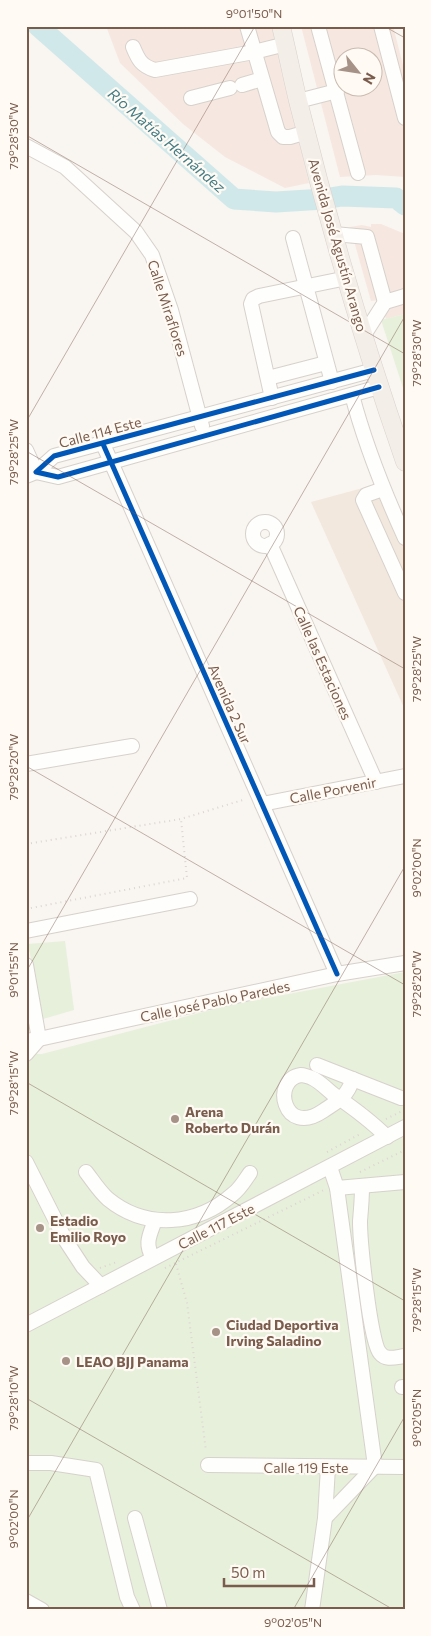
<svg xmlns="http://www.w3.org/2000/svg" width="431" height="1636" font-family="Commissioner,sans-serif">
<rect width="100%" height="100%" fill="#f9f5f0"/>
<polygon fill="#f2e8de" points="385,482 405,524 405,710 311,502"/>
<g fill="#f6e8e1" fill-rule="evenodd">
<polygon points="106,26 272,26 309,183 285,188 225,157 183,124 120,63"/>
<path d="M301 26H393L405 73V177L376 175 340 177ZM344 58H374V88H344Z"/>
<polygon points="371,224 381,224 405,234 405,314 386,319 380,300 371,301 350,227 362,225 371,227"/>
</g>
<g fill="#e7f0db">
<polygon points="405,314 405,394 381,320"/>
<polygon points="65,941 74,1010 43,1019 28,944"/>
<polygon points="405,972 405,1610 26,1610 26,1054 42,1054 230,1005"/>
</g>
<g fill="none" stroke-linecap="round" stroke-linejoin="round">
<polyline stroke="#d0e8ea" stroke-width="21" points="38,26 234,199 276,202 324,199 342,196 396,198 405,205"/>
<g stroke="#d7d1cb" stroke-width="16">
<g id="minor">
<polyline points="247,26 278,132 283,137 290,137 307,132"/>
<polyline points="318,26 358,173"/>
<polyline points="381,26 405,118"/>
<path d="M133 47C138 59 141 66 155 70L254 52 286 44"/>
<polyline points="242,85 262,79"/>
<polyline points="191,98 230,88"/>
<polyline points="298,101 337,91"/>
<polyline points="26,146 65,167 136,232 152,255 171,310 202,426"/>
<polyline points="334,234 367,237 385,302"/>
<polyline points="293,238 332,382"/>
<polyline points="364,335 385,302 405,296"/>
<polyline points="374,370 54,456 36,472 58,477 379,387"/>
<polyline points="268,378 326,363"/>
<path d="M352 395C365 444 384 492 405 538"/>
<polyline points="272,398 251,304 253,299 259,296 347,278"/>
<polyline points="103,444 337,974"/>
<polyline points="26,450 36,472 26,476"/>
<polyline points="383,489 366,495 363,500 405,593"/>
<circle cx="265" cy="534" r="12"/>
<polyline points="270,544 376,782"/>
<polyline points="26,764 132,746"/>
<polyline points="262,804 405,776"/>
<polyline points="26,931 190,899"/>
<polyline points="26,965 39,1039 26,1054"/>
<polyline points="26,1041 39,1039 337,974 405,963"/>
<polyline points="317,1065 401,1098"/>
<path d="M353 1079C346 1098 339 1100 323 1111 283 1138 271 1079 301 1075 303 1075 310 1077 312 1078 319 1081 327 1089 333 1094 352 1107 370 1120 387 1137"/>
<polyline points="26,1162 66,1241 83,1267 101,1286"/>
<path d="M86 1172C93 1181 99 1191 108 1199 146 1230 197 1226 233 1194 240 1189 245 1180 250 1173"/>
<path d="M362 1187C362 1198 361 1210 360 1221 360 1240 370 1343 380 1353 386 1361 396 1357 405 1356"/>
<polyline points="337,1188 405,1182"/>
<path d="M153 1258C144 1243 150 1235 155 1220"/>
<polyline points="26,1325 405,1127"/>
<polyline points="402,1387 405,1387"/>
<polyline points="26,1463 51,1463 96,1470 127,1597 133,1610"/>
<polyline points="208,1465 405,1467"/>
<polyline points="135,1518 160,1610"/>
<polyline points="325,1518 375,1466 337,1188 330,1167"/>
<polyline points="26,1601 42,1610"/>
<polyline points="312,1610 325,1518 328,1467"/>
</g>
</g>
<g stroke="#dad1cc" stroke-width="19">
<path id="major" d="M281 26C287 51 292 76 298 101 328 222 364 344 405 462"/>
</g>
<g stroke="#dcd5d0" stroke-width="2" stroke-dasharray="1 4" stroke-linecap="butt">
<polyline points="26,844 181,819 246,799"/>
<polyline points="26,909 187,878 181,819"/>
<polyline points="386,1119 402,1111"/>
<polyline points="327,1152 362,1133"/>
<polyline points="360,1172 405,1150"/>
<polyline points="176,1264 187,1303 206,1451"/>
<polyline points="100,1268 117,1262"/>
<polyline points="165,1268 324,1190"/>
</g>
<use href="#minor" stroke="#fefefd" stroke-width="14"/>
<use href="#major" stroke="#f3eee8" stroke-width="18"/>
<g stroke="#fffaf3" stroke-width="8">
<g id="cycleway">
<polyline points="374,370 54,456 36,472 58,477 379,387"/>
<polyline points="103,444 337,974"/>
</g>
</g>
<use href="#cycleway" stroke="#0057b8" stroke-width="5"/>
</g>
<path fill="none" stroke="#7a5c4d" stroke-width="1" stroke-opacity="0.45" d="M384 26 405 38M26 135 405 354M26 422 255 26M26 451 405 669M26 766 405 985M26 972 405 316M26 1082 405 1301M26 1398 394 1610M26 1522 405 866M293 1610 405 1416"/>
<g fill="#a69286" stroke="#fffaf3" stroke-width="2">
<circle cx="175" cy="1119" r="5"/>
<circle cx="40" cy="1228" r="5"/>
<circle cx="216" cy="1332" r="5"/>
<circle cx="66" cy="1361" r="5"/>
</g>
<g text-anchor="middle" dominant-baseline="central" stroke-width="4.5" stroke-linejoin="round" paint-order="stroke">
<g font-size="14" fill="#7a5c4d" stroke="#fffaf3">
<text transform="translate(338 245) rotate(74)">Avenida José Agustín Arango</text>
<text transform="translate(168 308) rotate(72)">Calle Miraflores</text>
<text transform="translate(100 432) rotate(-15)">Calle 114 Este</text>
<text transform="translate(323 663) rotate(66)">Calle las Estaciones</text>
<text transform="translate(230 704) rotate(66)">Avenida 2 Sur</text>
<text transform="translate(333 790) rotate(-11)">Calle Porvenir</text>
<text transform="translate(215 1001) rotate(-12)">Calle José Pablo Paredes</text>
<text transform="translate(216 1226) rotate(-27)">Calle 117 Este</text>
<text x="306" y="1467">Calle 119 Este</text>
</g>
<g font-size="14" font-weight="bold" fill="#7a5c4d" stroke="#fffaf3" text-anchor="start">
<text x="185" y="1111">Arena<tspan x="185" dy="16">Roberto Durán</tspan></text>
<text x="50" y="1220">Estadio<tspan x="50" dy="16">Emilio Royo</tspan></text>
<text x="226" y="1324">Ciudad Deportiva<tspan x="226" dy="16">Irving Saladino</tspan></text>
<text x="76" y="1361">LEAO BJJ Panama</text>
</g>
<g font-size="15" font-style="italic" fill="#437c86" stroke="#fffaf3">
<text transform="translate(167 140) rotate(41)">Río Matías Hernández</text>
</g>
</g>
<rect width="431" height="1636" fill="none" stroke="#fffaf3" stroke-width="55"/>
<g transform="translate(358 72) rotate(120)"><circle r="24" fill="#fffaf3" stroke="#cabbb1"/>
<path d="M0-4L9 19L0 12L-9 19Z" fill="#a69286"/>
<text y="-8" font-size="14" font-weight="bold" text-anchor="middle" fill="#7a5c4d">N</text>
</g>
<path d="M224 1578v8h90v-8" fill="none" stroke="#7a5c4d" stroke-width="2.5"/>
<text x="231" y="1578" font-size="15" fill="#7a5c4d" stroke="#fffaf3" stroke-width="4" paint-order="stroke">50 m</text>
<rect x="28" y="28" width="376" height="1580" fill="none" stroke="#7a5c4d" stroke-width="2"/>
<g font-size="12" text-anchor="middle" fill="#7a5c4d">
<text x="254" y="18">9°01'50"N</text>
<text transform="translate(14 136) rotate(-90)" y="4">79°28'30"W</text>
<text transform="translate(417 353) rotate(-90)" y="4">79°28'30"W</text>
<text transform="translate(14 452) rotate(-90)" y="4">79°28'25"W</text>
<text transform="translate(417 669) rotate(-90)" y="4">79°28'25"W</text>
<text transform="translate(14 767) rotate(-90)" y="4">79°28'20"W</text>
<text transform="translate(417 868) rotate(-90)" y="4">9°02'00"N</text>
<text transform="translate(14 970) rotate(-90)" y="4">9°01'55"N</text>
<text transform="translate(417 984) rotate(-90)" y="4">79°28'20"W</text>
<text transform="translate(14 1083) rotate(-90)" y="4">79°28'15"W</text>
<text transform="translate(417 1300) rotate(-90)" y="4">79°28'15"W</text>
<text transform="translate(14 1398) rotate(-90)" y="4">79°28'10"W</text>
<text transform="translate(417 1418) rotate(-90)" y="4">9°02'05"N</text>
<text transform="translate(14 1519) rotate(-90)" y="4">9°02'00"N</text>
<text x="293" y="1627">9°02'05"N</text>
</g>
</svg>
